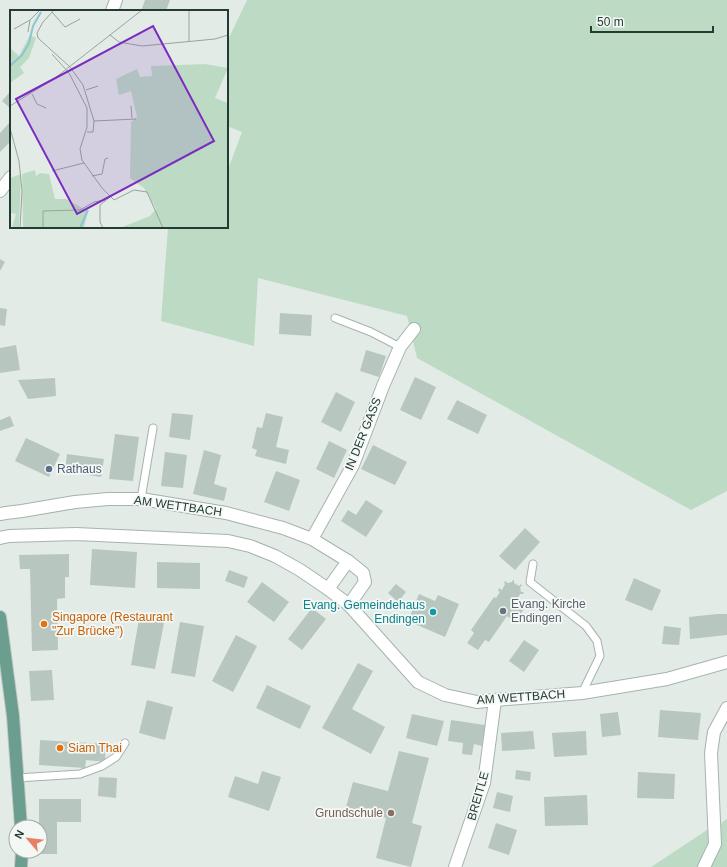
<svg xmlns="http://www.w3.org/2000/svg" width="727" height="867" font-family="Arial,sans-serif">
<rect width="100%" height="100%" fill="#e3ebe7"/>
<g fill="#bddbc4">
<polygon points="247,0 727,0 727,491 691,510 417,358 407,316 258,278 254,346 161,321 168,227 227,227 227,172 242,132 227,126 227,42"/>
<polygon points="727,819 727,867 651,867 713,826 715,843 722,822"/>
</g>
<g fill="#b8c6c0">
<polygon points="145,0 170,0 166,11 141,11"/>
<polygon points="10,92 11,93 11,109 2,101"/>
<polygon points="9,123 11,125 11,141 0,152 0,133"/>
<polygon points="0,259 5,262 0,271"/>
<polygon points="0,308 7,309 5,326 0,325"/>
<polygon points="280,313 312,315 311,336 279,334"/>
<polygon points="16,345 20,370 0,373 0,348"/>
<polygon points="366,350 386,356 379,377 360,371"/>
<polygon points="415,377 436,387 421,420 400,410"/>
<polygon points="55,378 56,396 28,399 18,380"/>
<polygon points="336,392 355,402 341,432 321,422"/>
<polygon points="457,400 487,415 478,434 447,419"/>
<polygon points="172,413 193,415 190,440 169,437"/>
<polygon points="266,413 283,417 276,447 289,450 286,464 255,456 257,450 252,448 257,427 262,428"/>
<polygon points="10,416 14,426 0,431 0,420"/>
<polygon points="115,434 139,437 133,481 109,479"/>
<polygon points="26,438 60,454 49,477 15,461"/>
<polygon points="329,441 347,450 334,478 316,469"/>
<polygon points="373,445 407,462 395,485 361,469"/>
<polygon points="204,450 221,455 214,484 227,488 224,501 193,494"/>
<polygon points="165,452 187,455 183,488 161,486"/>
<polygon points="67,454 104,459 101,477 65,471"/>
<polygon points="276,471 300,480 289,511 264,502"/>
<polygon points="366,500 383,511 366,537 341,521 348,510 356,515"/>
<polygon points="525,528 540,542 515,570 499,556"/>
<polygon points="92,549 137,552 135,588 90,585"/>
<polygon points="69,554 69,577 65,577 65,598 57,599 58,650 32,651 30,569 20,569 19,555"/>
<polygon points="157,562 200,563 200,589 157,588"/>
<polygon points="229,570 248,577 244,588 225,581"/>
<polygon points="634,578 661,590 652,611 625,600"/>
<polygon points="513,580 514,580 514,583 519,586 521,584 522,586 520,587 521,592 524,592 523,594 520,594 517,600 526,606 515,622 507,616 489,642 485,640 478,650 467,643 474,633 471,630 494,597 496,598 500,592 498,591 499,588 502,590 505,584 504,582 506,581 507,583 512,582"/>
<polygon points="262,582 289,602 274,622 247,602"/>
<polygon points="396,584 406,592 398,602 388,593"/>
<polygon points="419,594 435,601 438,595 459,604 445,637 408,621"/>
<polygon points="312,608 326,619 302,650 288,639"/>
<polygon points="140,613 165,618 155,669 131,665"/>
<polygon points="717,614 727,614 727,635 690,639 689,617"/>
<polygon points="180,622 204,626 195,677 171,673"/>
<polygon points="664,626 681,628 679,645 662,644"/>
<polygon points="236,635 257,646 233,692 212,681"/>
<polygon points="524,640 539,650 524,672 509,661"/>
<polygon points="358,663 373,671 352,709 385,727 371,754 322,728"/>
<polygon points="52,670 54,700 31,701 29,671"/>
<polygon points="267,685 311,706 300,729 256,708"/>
<polygon points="147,700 173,707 165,740 139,733"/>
<polygon points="660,710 701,713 698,740 658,737"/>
<polygon points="618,712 621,735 602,737 600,714"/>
<polygon points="412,714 444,721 437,746 406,738"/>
<polygon points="451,720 485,725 482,746 474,744 472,755 462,754 463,743 448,741"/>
<polygon points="533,731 535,749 502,751 501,733"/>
<polygon points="586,731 587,755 554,757 552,733"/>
<polygon points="40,740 106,744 105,762 86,760 85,768 39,765"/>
<polygon points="399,751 429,758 412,823 422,826 411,867 376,858 386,818 346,807 353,782 388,791"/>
<polygon points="516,770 531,772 530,781 515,779"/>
<polygon points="262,771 281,777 269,811 228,797 235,776 258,784"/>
<polygon points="638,772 675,774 674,799 637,798"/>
<polygon points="99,777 117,778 116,798 98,796"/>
<polygon points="497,792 513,796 510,812 493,808"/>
<polygon points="587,795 588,825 545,826 544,797"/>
<polygon points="39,799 81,799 81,822 57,822 57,854 39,854 39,851 40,851 40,827 39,827"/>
<polygon points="496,823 517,830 509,855 488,848"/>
</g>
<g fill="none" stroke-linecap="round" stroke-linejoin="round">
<g stroke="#a6b3ae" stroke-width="9">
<g id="lane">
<polyline points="335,318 371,332 400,347"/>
<polyline points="141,499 153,428"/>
<polyline points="533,564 530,582 586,626 597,641 600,656 582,693"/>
<polyline points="17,778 80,774 102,766 116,757 125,743"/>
</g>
</g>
<g stroke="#a6b3ae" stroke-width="14">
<g id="street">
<polyline points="112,11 116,0"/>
<polyline points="0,191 11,177"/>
<polyline points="0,514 6,513 22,511 75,502 108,499 141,499 226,513 283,528 312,539 348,561 363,573 365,582 349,605"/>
<polyline points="0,538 9,536 76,534 228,541 250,546 275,556 300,570 328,589 349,605 418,682 445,695 477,702 495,700 582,693 667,679 727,662"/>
<polyline points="312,539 353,465 383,386 400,347 414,329"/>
<polyline points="328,589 348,561"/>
<polyline points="455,867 484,783 495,700"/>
<polyline points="704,867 715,844 711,753 714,732 727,708"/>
</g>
</g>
<g stroke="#c2c8c6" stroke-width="14">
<g id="primary">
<polyline points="0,617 13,716 21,827"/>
<polyline points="21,867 22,851"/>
</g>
</g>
<use href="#lane" stroke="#fff" stroke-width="7"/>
<use href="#street" stroke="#fff" stroke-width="12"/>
<use href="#primary" stroke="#6b9e8e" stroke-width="12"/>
</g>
<circle fill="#5c6f8a" stroke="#f3f8f5" stroke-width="1.5" cx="49" cy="469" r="4"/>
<circle fill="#6b7280" stroke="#f3f8f5" stroke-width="1.5" cx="503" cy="611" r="4"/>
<circle fill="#0f9aa8" stroke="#f3f8f5" stroke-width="1.5" cx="433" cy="612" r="4"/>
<g fill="#e8710a" stroke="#f3f8f5" stroke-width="1.5">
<circle cx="44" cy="624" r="4"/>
<circle cx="60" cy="748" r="4"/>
</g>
<circle fill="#8d6e63" stroke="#f3f8f5" stroke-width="1.5" cx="391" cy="813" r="4"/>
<g text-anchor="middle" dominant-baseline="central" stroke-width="3.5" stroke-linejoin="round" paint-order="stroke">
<g font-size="12" fill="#243b34" stroke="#f3f8f5">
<text transform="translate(363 434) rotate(-68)">IN DER GASS</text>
<text transform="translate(178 506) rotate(8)">AM WETTBACH</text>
<text transform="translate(521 697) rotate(-4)">AM WETTBACH</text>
<text transform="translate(478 796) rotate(-74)">BREITLE</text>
</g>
<g font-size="12" fill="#4e5e75" stroke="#f3f8f5" text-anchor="start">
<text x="57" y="469">Rathaus</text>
</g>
<g font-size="12" fill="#5b616d" stroke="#f3f8f5" text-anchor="start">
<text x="511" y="604">Evang. Kirche<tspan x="511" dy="14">Endingen</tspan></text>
</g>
<g font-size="12" fill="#0d838f" stroke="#f3f8f5" text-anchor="end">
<text x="425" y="605">Evang. Gemeindehaus<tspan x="425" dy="14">Endingen</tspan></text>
</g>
<g font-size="12" fill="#c56008" stroke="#f3f8f5" text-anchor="start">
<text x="52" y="617">Singapore (Restaurant<tspan x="52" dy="14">"Zur Brücke")</tspan></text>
<text x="68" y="748">Siam Thai</text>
</g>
<g font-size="12" fill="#785e54" stroke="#f3f8f5" text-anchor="end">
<text x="383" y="813">Grundschule</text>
</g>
</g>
<g transform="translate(10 10)">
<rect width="218" height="218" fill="#e3ebe7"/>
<path d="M20 25 26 28 19 48 10 57 14 63 0 73V38L9 46ZM195 54 218 58 205 88 218 93V218H110L140 206 146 199 134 178 120 168 121 112 127 107 121 81 109 85 106 69 127 59 130 67 142 66 141 56ZM25 160 26 166 30 163 39 164 45 189H56L78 201 74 218H13L12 164ZM11 164 9 218H2L6 204 0 203V168Z" fill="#bddbc4"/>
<path fill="none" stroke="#8fc5cc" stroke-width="2" d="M0 56 12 45 19 33 23 16 31 2M70 218 78 200"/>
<path fill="none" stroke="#97a59f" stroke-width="1" d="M44 0 33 12 27 23 28 28 60 57 73 75 84 111 83 122H77M179 0V32M42 2 55 17 70 9M4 19 20 10 30 0M18 22 20 10M100 25 109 32 132 36 205 29 218 25M42 44 59 63 77 98V117L70 139 72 150 92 178 104 190 124 180 137 182 153 218M76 80 88 76M22 84 27 94 36 98M0 96 45 68 132 0M121 96 122 108M84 111 126 109M0 118 9 151 12 181 10 218M42 161 74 153M82 166 92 164 95 149 98 148M33 218V201L70 200 84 192 95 190M93 218 90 212V195L100 187"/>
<path fill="#7b2cbf" fill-opacity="0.15" stroke="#7b2cbf" stroke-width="2" d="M143 16 204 131 67 204 6 89Z"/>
<rect width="218" height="218" fill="none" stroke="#243b34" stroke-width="2"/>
</g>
<g transform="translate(28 839) rotate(298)"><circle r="19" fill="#f3f8f5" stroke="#a0aca8"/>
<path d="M0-3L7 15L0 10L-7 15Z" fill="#e78065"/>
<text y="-6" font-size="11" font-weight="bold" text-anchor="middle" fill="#243b34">N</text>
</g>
<path d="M591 26v6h122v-6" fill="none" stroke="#243b34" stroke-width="2"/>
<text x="597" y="26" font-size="12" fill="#243b34" stroke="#f3f8f5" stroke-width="3" paint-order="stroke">50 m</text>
</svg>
